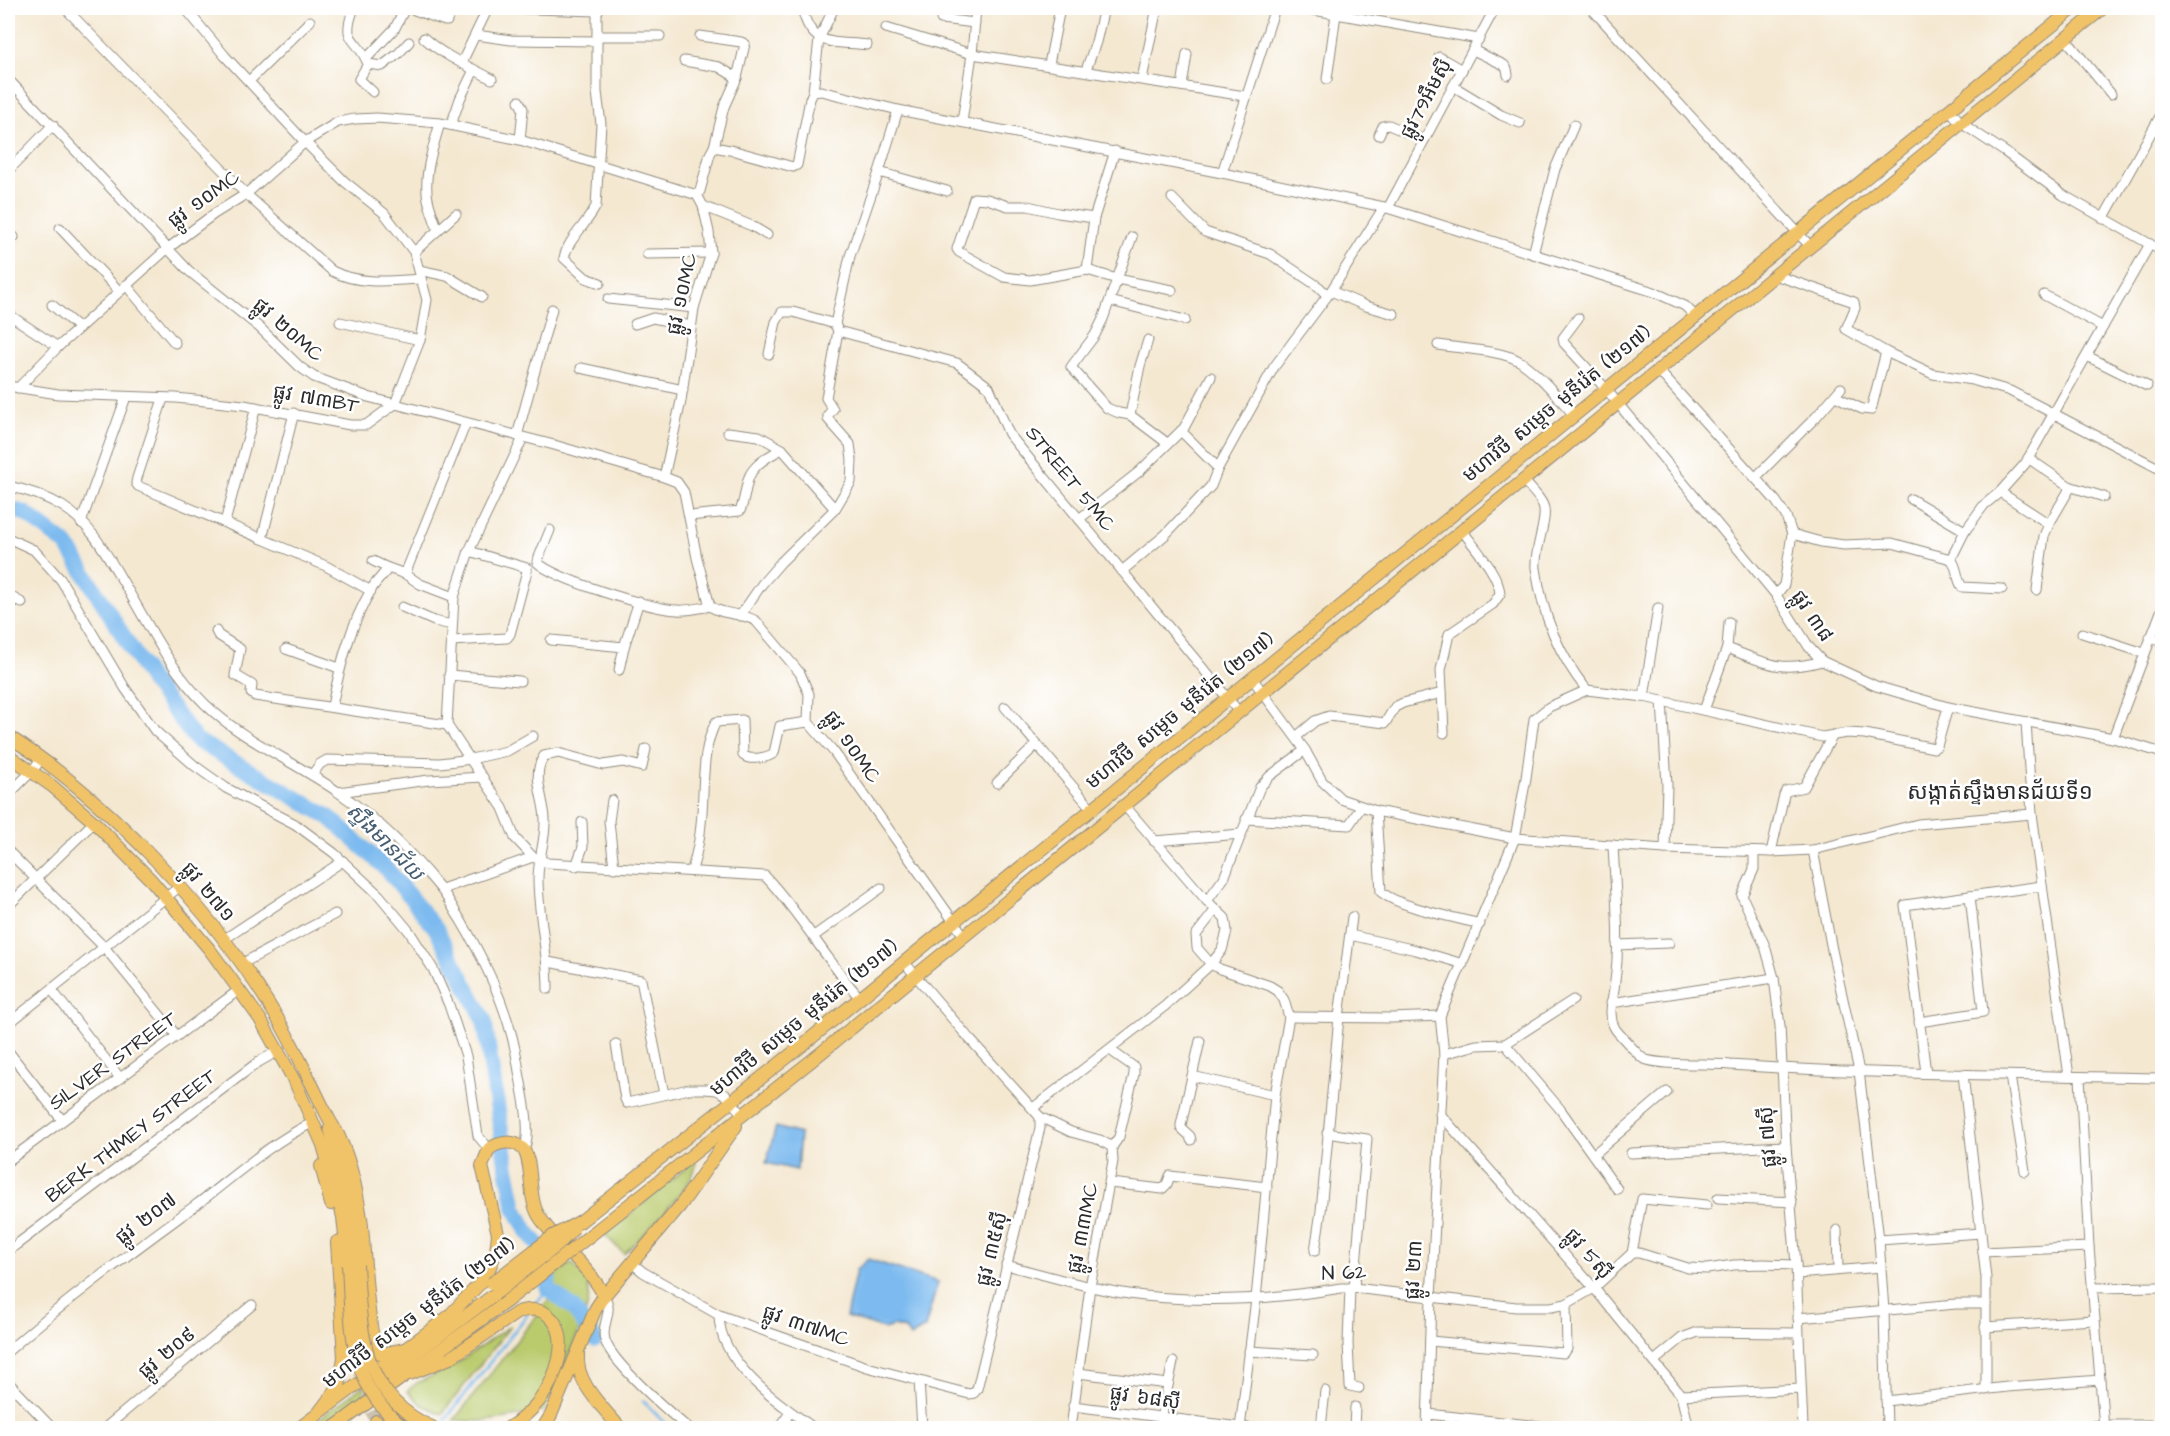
<svg xmlns="http://www.w3.org/2000/svg" width="2170" height="1436" font-family="'Architects Daughter','Noto Sans Khmer',sans-serif">
<rect width="100%" height="100%" fill="#fff"/>
<filter id="ink" filterUnits="userSpaceOnUse"><feTurbulence type="fractalNoise" baseFrequency=".0167" numOctaves="2"/><feDisplacementMap in="SourceGraphic" scale="12" xChannelSelector="R" yChannelSelector="G"/><feConvolveMatrix kernelMatrix="1 2 1 2 8 2 1 2 1" color-interpolation-filters="sRGB"/></filter>
<filter id="wash" filterUnits="userSpaceOnUse"><feTurbulence type="fractalNoise" baseFrequency=".008" numOctaves="4" result="noise"/><feDisplacementMap in="SourceGraphic" scale="24" xChannelSelector="R" yChannelSelector="G"/><feGaussianBlur stdDeviation="1.35" result="paint"/><feColorMatrix in="noise" values="0 0 0 0 0 0 0 0 0 0 0 0 0 0 0 0 0 1.4 0 .05"/><feComposite in="paint" operator="in"/></filter>
<g filter="url(#wash)">
<rect width="100%" height="100%" fill="#f4e8d1"/>
<g fill="#bacb6d" stroke="#727b4c" stroke-width="1.5">
<path d="M693 1162 696 1164C695 1185 640 1238 624 1254L605 1235Z"/>
<path d="M572 1263C590 1284 593 1287 585 1315L577 1304 554 1285V1275Z"/>
<path d="M552 1296 572 1314 581 1326 549 1402 544 1411C513 1417 485 1424 454 1420Z"/>
<polygon points="511,1325 442,1414 422,1405 407,1391 417,1383 455,1365"/>
<polygon points="364,1385 365,1389 362,1402 325,1428 307,1428"/>
</g>
<g fill="#7bbaef" stroke="#53728d" stroke-width="1.5">
<polygon points="776,1127 800,1134 797,1170 766,1163"/>
<polygon points="868,1259 938,1282 925,1328 910,1337 905,1329 893,1326 884,1329 846,1317 856,1270"/>
</g>
<g fill="none" stroke-linecap="round" stroke-linejoin="round">
<g stroke="#7bbaef" stroke-width="3">
<polyline points="535,1305 548,1289"/>
<polyline points="643,1401 670,1428"/>
<polyline points="445,1420 527,1315"/>
</g>
<polyline stroke="#7bbaef" stroke-width="16" points="8,509 25,513 67,545 152,682 196,740 329,817 387,869 436,929 484,1019 506,1163 515,1208 527,1231 549,1258 548,1289 573,1308 595,1340"/>
</g>
</g>
<g filter="url(#ink)">
<g fill="none" stroke-linecap="round" stroke-linejoin="round">
<polyline stroke="#ccc2b0" stroke-width="12" stroke-dasharray="12 6" stroke-linecap="butt" points="368,1394 369,1407 376,1421"/>
<g stroke="#908a7e" stroke-width="11">
<g id="minor">
<path d="M65 8 246 194 332 271C359 285 390 281 420 279"/>
<path d="M354 8C340 44 357 35 368 64L382 66 398 54 409 42"/>
<polyline points="409,8 445,21 447,21 451,8"/>
<polyline points="497,8 598,11"/>
<path d="M597 8V92L601 124 596 206C587 224 568 239 564 258L586 278 600 283"/>
<path d="M802 8C811 48 832 41 867 45"/>
<polyline points="1302,8 1479,39"/>
<polyline points="1591,8 1810,246"/>
<polyline points="941,19 975,23"/>
<polyline points="886,28 972,54 976,8"/>
<polyline points="476,35 511,40 597,41"/>
<polyline points="597,36 660,36"/>
<polyline points="700,36 741,42 745,44 737,78 724,107 714,147"/>
<path d="M424 38C444 56 468 66 492 79"/>
<polyline points="2065,38 2111,94"/>
<polyline points="1473,50 1504,65 1507,69 1508,75"/>
<polyline points="1439,57 1462,70"/>
<polyline points="366,59 395,28 405,8"/>
<polyline points="684,61 719,67 737,78"/>
<polyline points="462,62 488,8"/>
<polyline points="368,64 359,79 373,92"/>
<polyline points="1049,64 1060,8"/>
<polyline points="1086,70 1096,42 1104,8"/>
<polyline points="8,79 189,271 260,328 300,367 314,377 368,397 554,445 664,477"/>
<polyline points="1142,79 1157,8"/>
<polyline points="1327,79 1336,14"/>
<polyline points="249,81 310,21"/>
<polyline points="1182,86 1187,54"/>
<polyline points="1453,86 1501,115 1520,123"/>
<polyline points="813,92 819,39 834,8"/>
<polyline points="519,101 523,109 520,140"/>
<polyline points="1949,109 1961,123 2005,152 2063,195 2162,251"/>
<polyline points="962,122 972,54 1245,96"/>
<polyline points="451,125 460,99 474,70"/>
<polyline points="1379,135 1383,126 1389,125 1424,140"/>
<polyline points="8,171 53,125"/>
<polyline points="879,172 947,191"/>
<polyline points="1222,173 1275,8"/>
<polyline points="697,195 700,191 710,154 714,147 735,151 793,167 797,165 810,99 813,92 821,91 898,110 1222,173 1384,207 1654,292 1685,306 1695,316"/>
<polyline points="1172,198 1205,232 1270,254 1319,287 1326,294"/>
<polyline points="703,206 752,226 767,235"/>
<polyline points="1388,208 1495,8"/>
<polyline points="1094,218 1058,213 1028,206 1008,206 987,199 974,198 957,249 959,252 1004,277 1030,280 1087,270 1117,279 1172,290"/>
<polyline points="2103,219 2162,113"/>
<polyline points="60,228 119,291"/>
<path d="M438 230C434 218 428 205 427 193 425 169 434 145 440 123"/>
<polyline points="8,232 14,237"/>
<polyline points="1132,237 1103,319 1095,335 1071,367 1107,408 1119,413 1130,415 1167,443"/>
<polyline points="414,252 456,214"/>
<polyline points="647,254 711,253"/>
<polyline points="1533,254 1555,169 1574,125"/>
<polyline points="419,270 447,276 482,297"/>
<polyline points="1087,270 1094,218 1115,151"/>
<polyline points="1775,275 1854,302 1855,308 1846,329 1886,352 1933,374 1972,380 2010,391 2162,470"/>
<polyline points="126,285 175,343"/>
<polyline points="1331,291 1366,306 1394,314"/>
<polyline points="2044,295 2103,327"/>
<polyline points="608,299 694,308"/>
<polyline points="1110,301 1185,320"/>
<polyline points="52,305 79,328"/>
<polyline points="8,314 58,347"/>
<polyline points="1578,318 1563,338 1564,343 1606,389 1776,595 1809,647 1822,661 1876,686 1948,707 2113,738 2162,753"/>
<polyline points="340,322 420,340"/>
<polyline points="635,324 653,318 691,326"/>
<polyline points="838,331 957,363 989,387 1009,434 1022,450 1239,712"/>
<path d="M1438 345C1461 349 1503 350 1521 362 1541 376 1558 397 1574 415"/>
<polyline points="769,354 776,322 782,312 793,312 835,324"/>
<polyline points="2087,356 2147,386"/>
<polyline points="581,368 683,390"/>
<path d="M1658 370 1776 501 1786 516 1792 534 1821 542 1844 545 1892 543 1951 559C1958 567 1956 578 1962 587L2002 589"/>
<polyline points="8,386 58,394 176,398 244,405 350,425 366,425 395,404 420,340 427,300 414,252 384,213 344,181 305,142 225,56 185,8"/>
<path d="M18 388 58 347 167 249 214 214 246 194 305 142 338 122 355 119 377 118 440 123 520 140 697 195 703 206 709 232 711 253 694 308 681 401 664 477 677 482 684 492 697 558 710 606C724 616 741 612 756 621L800 673 809 694 808 722 834 752 964 936"/>
<polyline points="1835,396 1862,409 1871,410 1886,352"/>
<polyline points="163,399 137,478 136,483 138,486 326,566 371,591"/>
<polyline points="1130,415 1140,366 1148,340"/>
<polyline points="1181,431 1218,468"/>
<polyline points="728,432 759,436 782,449 835,509"/>
<polyline points="517,436 552,309"/>
<path d="M523 438 469 551 454 597 447 725 503 808 515 838 533 857 548 863 765 876C802 915 825 959 860 998"/>
<polyline points="2028,458 2069,486 2104,497"/>
<polyline points="1755,478 1816,417 1841,388"/>
<path d="M1523 480C1530 488 1539 496 1543 505 1549 518 1534 548 1536 568 1542 613 1559 656 1587 690"/>
<path d="M8 486C27 490 45 496 62 506 90 523 106 553 122 580 147 622 170 670 205 704 243 741 294 761 338 792 376 818 411 852 440 888 448 897 453 909 460 919 487 964 510 1013 518 1065 521 1088 533 1130 524 1150"/>
<polyline points="2000,492 2049,524"/>
<polyline points="1911,499 1965,531"/>
<path d="M689 516 740 511C745 500 745 488 749 477 754 464 770 455 782 449"/>
<polyline points="1079,519 1140,471 1184,428 1211,377"/>
<polyline points="225,522 256,407"/>
<polyline points="81,523 126,397"/>
<path d="M550 530 537 562C554 579 651 609 677 610 688 611 699 608 710 606"/>
<polyline points="8,538 34,550 61,580 125,688 155,731 195,766 226,788 295,824 334,853 379,895 409,931 433,969 449,1005 466,1056 478,1136 489,1149"/>
<polyline points="262,539 294,413"/>
<polyline points="1951,559 1965,531 1984,505 2000,492 2025,464 2150,244"/>
<polyline points="373,561 388,568"/>
<polyline points="1122,571 1165,535 1211,486 1218,468 1274,367 1331,291 1384,207"/>
<polyline points="405,574 466,423"/>
<polyline points="2037,590 2044,536 2049,524 2069,490 2069,486"/>
<polyline points="8,595 22,603"/>
<polyline points="1776,595 1784,585 1792,534"/>
<polyline points="402,607 434,621 452,625"/>
<polyline points="740,616 762,584 781,562 835,509 851,482 852,460 850,444 828,419 828,415 833,409 826,398 838,331 835,324 850,256 879,172 898,110"/>
<polyline points="216,631 218,635 240,649 235,675 252,685 251,693 255,696 447,725"/>
<polyline points="2082,633 2144,653"/>
<polyline points="2150,637 2162,642"/>
<polyline points="551,640 624,647"/>
<polyline points="451,641 507,638 510,634 527,571 527,568 469,551"/>
<path d="M1727 648C1766 663 1779 673 1822 661"/>
<polyline points="286,649 339,668"/>
<polyline points="619,670 624,647 639,601"/>
<polyline points="449,675 520,681"/>
<polyline points="1252,678 1305,750 1322,781 1341,799 1376,811 1515,838 1665,849 1771,852 1813,850 1918,824 2032,814"/>
<polyline points="1644,697 1658,608"/>
<polyline points="1662,701 1667,785 1665,849"/>
<path d="M332 706C340 666 350 626 371 590 375 582 383 576 388 568L405 574 420 584 454 597"/>
<polyline points="1005,707 1092,809"/>
<polyline points="1704,710 1727,648 1729,622"/>
<polyline points="2026,722 2032,814 2069,1076"/>
<path d="M1444 733 1441 670 1449 634 1493 604 1500 594C1499 574 1474 547 1462 530"/>
<polyline points="1296,737 1315,721 1329,716 1385,723 1395,707 1403,703 1442,693"/>
<polyline points="2113,738 2162,609"/>
<polyline points="312,775 320,764 327,760 440,763 471,759 507,751 533,736"/>
<polyline points="997,783 1036,745"/>
<polyline points="338,792 429,780 483,777"/>
<polyline points="8,795 32,771 42,758"/>
<polyline points="612,800 609,821 614,868"/>
<path d="M1376 811 1381 892C1401 908 1454 917 1480 924"/>
<polyline points="1246,819 1349,825 1361,807"/>
<polyline points="1154,841 1241,834"/>
<path d="M1613 845C1615 890 1621 937 1615 981 1614 997 1606 1016 1616 1030 1620 1035 1640 1057 1644 1059 1660 1066 1710 1063 1730 1065 1874 1075 2018 1075 2162 1078"/>
<polyline points="1813,850 1832,950 1859,1071 1879,1240 1884,1311 1887,1428"/>
<polyline points="8,851 105,948 177,1036"/>
<polyline points="1754,852 1754,869 1742,896 1765,946 1774,978 1780,1026 1786,1146 1796,1265 1803,1428"/>
<polyline points="1771,852 1784,795 1786,791 1804,787 1833,735"/>
<polyline points="576,866 583,847 582,822"/>
<path d="M692 870C696 856 700 839 701 824 705 791 700 752 716 722L742 720 743 755C749 761 767 758 774 753L780 726 808 722"/>
<polyline points="442,889 533,857"/>
<polyline points="1207,901 1224,878 1260,787 1270,776 1305,750"/>
<polyline points="8,906 94,822"/>
<polyline points="1216,909 1196,935 1197,948 1211,964 1220,969 1270,986 1278,991 1284,1000 1289,1017 1275,1095 1256,1299 1240,1428"/>
<polyline points="1350,935 1416,950 1463,964"/>
<polyline points="814,936 881,888"/>
<polyline points="223,940 343,861"/>
<polyline points="1617,945 1669,943"/>
<polyline points="548,962 641,980 664,1094"/>
<polyline points="904,962 967,1036 1040,1117 1071,1132 1100,1140 1112,1147"/>
<polyline points="241,964 335,914"/>
<path d="M548 989C548 951 538 915 538 878 538 859 546 839 545 819 544 797 531 775 544 756L558 753 603 765 623 762 642 767 646 749"/>
<polyline points="52,990 120,1078"/>
<polyline points="1611,1003 1774,978"/>
<polyline points="1289,1017 1392,1018 1440,1016"/>
<polyline points="1919,1022 1983,1012 1970,896"/>
<polyline points="8,1024 179,887"/>
<polyline points="616,1044 625,1099 627,1103 689,1089 705,1089 717,1090 726,1095 743,1115"/>
<polyline points="1505,1044 1573,1000"/>
<polyline points="8,1051 62,1120"/>
<polyline points="1444,1054 1476,1045 1505,1044 1560,1109 1617,1189"/>
<polyline points="1926,1073 1905,905 2042,886"/>
<polyline points="1963,1074 1986,1278 1986,1390"/>
<polyline points="1192,1076 1275,1095"/>
<polyline points="2010,1076 2025,1171"/>
<polyline points="2080,1077 2089,1247 2104,1428"/>
<polyline points="1033,1108 1165,1006 1211,964 1222,950 1227,931 1225,918 1207,901 1124,805"/>
<polyline points="1440,1114 1594,1288 1681,1395 1689,1428"/>
<polyline points="1327,1133 1367,1139 1354,1288"/>
<polyline points="1191,1140 1190,1136 1181,1128 1181,1125 1200,1041"/>
<polyline points="1631,1153 1786,1146"/>
<polyline points="1593,1155 1667,1092"/>
<polyline points="8,1161 239,990"/>
<polyline points="1110,1183 1162,1189 1167,1184 1170,1176 1267,1187"/>
<polyline points="1718,1198 1792,1202"/>
<polyline points="1837,1230 1838,1270"/>
<polyline points="1879,1240 1981,1233"/>
<polyline points="8,1251 257,1063 278,1051"/>
<polyline points="1315,1251 1321,1211 1339,1017 1352,917"/>
<polyline points="1983,1252 2089,1247"/>
<polyline points="1632,1253 1639,1253 1688,1268 1707,1269 1734,1265 1763,1264 1796,1265"/>
<polyline points="632,1263 643,1272 719,1315 867,1367 969,1394 974,1393 977,1389 1040,1128 1040,1117"/>
<path d="M1006 1265C1052 1277 1098 1291 1145 1296 1211 1303 1276 1299 1341 1288H1354L1516 1307H1551L1566 1304 1594 1288 1632 1253 1642 1199 1707 1205"/>
<polyline points="1797,1274 1881,1267"/>
<polyline points="1350,1288 1348,1343 1350,1386 1359,1388"/>
<polyline points="2092,1288 2162,1287"/>
<path d="M604 1296C615 1312 600 1324 605 1340 612 1363 668 1411 688 1428"/>
<path d="M719 1315C719 1363 779 1404 814 1428"/>
<polyline points="1798,1318 1956,1304 1986,1304"/>
<polyline points="1985,1327 2094,1320"/>
<polyline points="1430,1341 1563,1353 1567,1349 1566,1304"/>
<path d="M8 1351C67 1299 132 1252 196 1205 233 1177 270 1143 312 1123"/>
<polyline points="1249,1351 1313,1355"/>
<polyline points="1654,1361 1682,1338 1698,1332 1798,1333"/>
<polyline points="1078,1373 1168,1384"/>
<polyline points="919,1381 922,1428"/>
<polyline points="8,1382 52,1428"/>
<polyline points="1681,1395 1801,1389"/>
<polyline points="1886,1401 2007,1387 2100,1380"/>
<polyline points="1073,1406 1248,1428"/>
<polyline points="1428,1414 1558,1428"/>
<polyline points="1161,1419 1173,1362"/>
<polyline points="105,1428 252,1305"/>
<polyline points="780,1428 790,1412"/>
<polyline points="1071,1428 1090,1287 1113,1161 1112,1147 1119,1137 1134,1074 1134,1067 1110,1050"/>
<polyline points="1321,1428 1325,1391"/>
<polyline points="1354,1428 1355,1407"/>
<polyline points="1427,1428 1431,1298 1444,1054 1440,1016 1515,838 1526,778 1534,719 1549,707 1587,690 1644,697 1822,737 1847,733 1865,734 1934,748 1937,746 1948,707"/>
<polyline points="2077,1428 2103,1425 2162,1425"/>
</g>
</g>
<g stroke="#908a7e" stroke-width="14">
<g id="major">
<path d="M8 736C107 799 212 910 273 1011 294 1044 309 1080 327 1115 331 1124 337 1131 340 1139 351 1162 357 1192 361 1218 365 1241 366 1345 381 1354L404 1349"/>
<polyline points="8,755 52,786 94,822 152,881 210,950 260,1019 295,1082 323,1145 343,1217 348,1265"/>
<polyline points="330,1128 352,1216 357,1265"/>
<polyline points="321,1166 331,1204"/>
<polyline points="581,1221 799,1048 2074,8"/>
<polyline points="592,1234 811,1061 2103,8"/>
<path d="M450 1315 486 1277 496 1252 498 1234 482 1166 489 1149C499 1142 513 1139 523 1149 534 1163 527 1197 539 1216 558 1246 588 1264 604 1296"/>
<path d="M578 1354C575 1383 603 1407 620 1428"/>
<polyline points="388,1374 499,1291"/>
<path d="M410 1374 450 1358 518 1312C530 1309 540 1308 549 1316 573 1337 555 1380 539 1401 530 1412 520 1421 508 1428"/>
<polyline points="317,1415 339,1386 344,1358 337,1242"/>
<polyline points="376,1421 383,1428"/>
<polyline points="299,1428 456,1311"/>
<polyline points="333,1428 507,1301"/>
<polyline points="543,1428 551,1415 596,1308 604,1296 680,1206 736,1126"/>
</g>
</g>
<use href="#minor" stroke="#fff" stroke-width="9"/>
<use href="#major" stroke="#f1c369" stroke-width="12"/>
<g stroke="#908a7e" stroke-width="14" stroke-linecap="butt">
<g id="major-bridge">
<path d="M348 1265C352 1331 347 1383 404 1428"/>
<path d="M357 1265C361 1332 361 1397 434 1428"/>
<polyline points="492,1283 553,1236 581,1221"/>
<polyline points="499,1291 559,1244 574,1228"/>
<polyline points="507,1301 592,1234"/>
</g>
</g>
<use href="#major-bridge" stroke="#f1c369" stroke-width="12"/>
</g>
</g>
<g text-anchor="middle" dominant-baseline="central" stroke-width="5" stroke-linejoin="round" paint-order="stroke">
<g font-size="20" fill="#2b2b2b" stroke="#fff">
<text transform="translate(1426 99) rotate(-62)">ផ្លូវ79អឹមស៊ី</text>
<text transform="translate(204 199) rotate(-36)">ផ្លូវ ១០MC</text>
<text transform="translate(682 294) rotate(-78)">ផ្លូវ ១០MC</text>
<text transform="translate(288 330) rotate(41)">ផ្លូវ ២០MC</text>
<text transform="translate(316 399) rotate(10)">ផ្លូវ ៧៣BT</text>
<text transform="translate(1557 404) rotate(-39)">មហាវិថី សម្តេច មុនីរ៉េត (២១៧)</text>
<text transform="translate(1070 479) rotate(51)">STREET 5MC</text>
<text transform="translate(1812 616) rotate(56)">ផ្លូវ ៣៨</text>
<text transform="translate(1180 711) rotate(-39)">មហាវិថី សម្តេច មុនីរ៉េត (២១៧)</text>
<text transform="translate(852 747) rotate(55)">ផ្លូវ ១០MC</text>
<text transform="translate(208 892) rotate(50)">ផ្លូវ ២៧១</text>
<text transform="translate(804 1018) rotate(-39)">មហាវិថី សម្តេច មុនីរ៉េត (២១៧)</text>
<text transform="translate(113 1061) rotate(-36)">SILVER STREET</text>
<text transform="translate(131 1136) rotate(-37)">BERK THMEY STREET</text>
<text transform="translate(1768 1137) rotate(-94)">ផ្លូវ ៧ស៊ី</text>
<text transform="translate(146 1219) rotate(-37)">ផ្លូវ ២០៧</text>
<text transform="translate(1083 1228) rotate(-79)">ផ្លូវ ៣៣MC</text>
<text transform="translate(992 1249) rotate(-76)">ផ្លូវ ៣៥ស៊ី</text>
<text transform="translate(1588 1254) rotate(49)">ផ្លូវ 5ស៊ី</text>
<text transform="translate(1414 1270) rotate(-87)">ផ្លូវ ២៣</text>
<text transform="translate(1344 1273) rotate(-2)">N 62</text>
<text transform="translate(419 1313) rotate(-37)">មហាវិថី សម្តេច មុនីរ៉េត (២១៧)</text>
<text transform="translate(806 1326) rotate(19)">ផ្លូវ ៣៧MC</text>
<text transform="translate(167 1353) rotate(-40)">ផ្លូវ ២០៩</text>
<text transform="translate(1145 1398) rotate(8)">ផ្លូវ ៦៨ស៊ី</text>
</g>
<g font-size="21" font-style="italic" fill="#475d70" stroke="#fff">
<text transform="translate(385 842) rotate(45)">ស្ទឹងមានជ័យ</text>
</g>
<g font-size="22" fill="#2b2b2b" stroke="#fff">
<text x="2000" y="792">សង្កាត់ស្ទឹងមានជ័យទី១</text>
</g>
</g>
<rect width="2170" height="1436" fill="none" stroke="#fff" stroke-width="30"/>
</svg>
